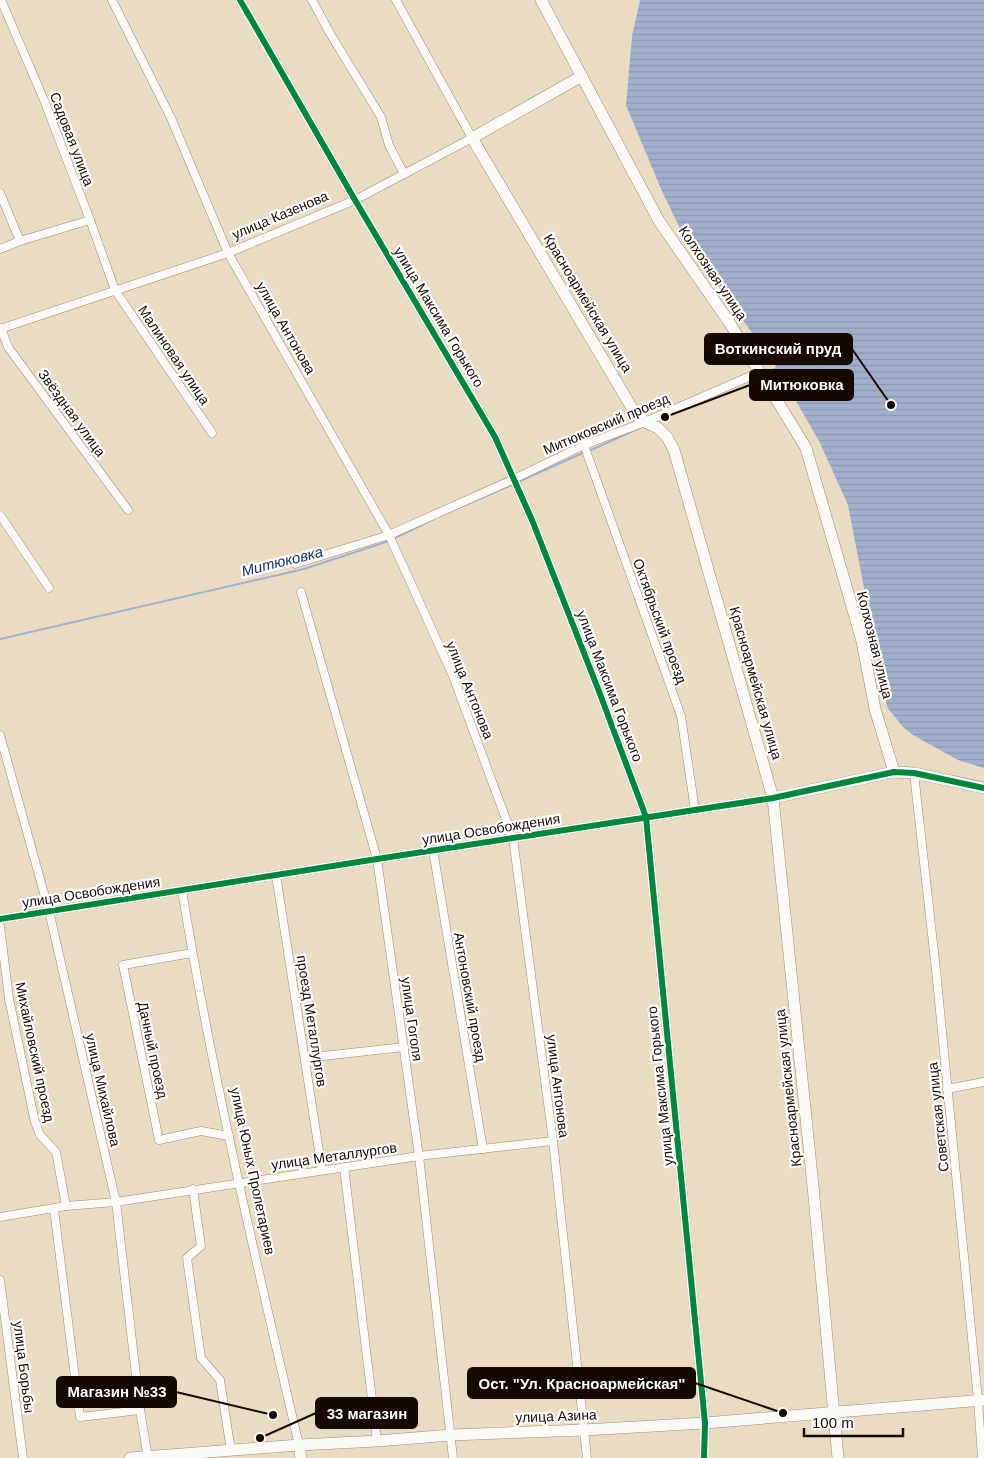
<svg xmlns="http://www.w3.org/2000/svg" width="984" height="1458" font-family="Arial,sans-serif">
<defs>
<pattern id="water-rules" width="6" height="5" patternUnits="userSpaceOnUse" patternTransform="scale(1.25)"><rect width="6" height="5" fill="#a2b0cd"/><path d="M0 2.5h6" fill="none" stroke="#8b96ae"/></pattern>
</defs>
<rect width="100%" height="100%" fill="#eadcc3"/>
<polygon fill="url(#water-rules)" points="640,0 984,0 984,768 958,760 913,735 903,727 887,707 848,505 819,441 777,368 685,239 661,189 626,105 632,36"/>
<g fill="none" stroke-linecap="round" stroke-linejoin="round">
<g stroke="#a2b0cd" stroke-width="2">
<polyline points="765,373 777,368"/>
<polyline points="589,451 644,426"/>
<polyline points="518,482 585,452"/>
<polyline points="447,513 514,484"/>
<polyline points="393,539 434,519"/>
<polyline points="0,639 304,569 389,541"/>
</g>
<g stroke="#988c74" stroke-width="9">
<g id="street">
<polyline points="1,0 44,100 90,220 115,290 212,433"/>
<polyline points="112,0 171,118 228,253 389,535 453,676 513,838 553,1141 587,1458"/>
<polyline points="240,0 355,200 495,437 532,520 600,694 646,817 705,1423 704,1458"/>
<polyline points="312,0 331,35 381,117 389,145 404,174"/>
<polyline points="0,193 20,241"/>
<polyline points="0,249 20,241 90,220"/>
<polyline points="1,328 8,347 128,510"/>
<polyline points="0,329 228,253 355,200 472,138 396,0"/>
<polyline points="584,445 681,716 695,810"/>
<polyline points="0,515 49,588"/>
<polyline points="295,564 389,535 514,479 584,445 645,422 760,372"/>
<polyline points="301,592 377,859 419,1156 453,1458"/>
<polyline points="0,735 49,911 116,1202 140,1410 148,1458"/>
<polyline points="914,773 936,970 978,1400 982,1458"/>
<polyline points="433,850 483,1149"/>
<polyline points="276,875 322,1170"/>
<path d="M182 890C212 1076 256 1261 299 1445"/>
<polyline points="0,919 377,859 773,798"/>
<polyline points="0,926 9,999 35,1122 40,1135 56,1152 66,1206"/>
<polyline points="192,953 123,965 159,1140 201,1131 229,1136"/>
<polyline points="305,1058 404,1047"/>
<polyline points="947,1089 984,1082"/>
<polyline points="344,1167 377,1441"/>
<polyline points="193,1189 201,1246 187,1258 201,1358 220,1380 231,1451"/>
<polyline points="54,1209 80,1417 140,1410"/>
<polyline points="0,1217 66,1206 116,1202 419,1156 553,1141"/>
<polyline points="0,1280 23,1458"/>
</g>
</g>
<g stroke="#988c74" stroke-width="12">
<g id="secondary">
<polyline points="541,0 659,221 729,322 806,448 862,641 875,709 894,772"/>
<polyline points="582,76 472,138 632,408 638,416 645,422 658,428 667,437 674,450 773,798 813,1186 838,1458"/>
<polyline points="773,798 894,772 914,773 984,788"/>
<polyline points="299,1445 301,1458"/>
<polyline points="130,1458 299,1445 377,1441 451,1435 584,1430 705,1423 984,1400"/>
</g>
</g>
<use href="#street" stroke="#fcfaf6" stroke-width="8"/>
<use href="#secondary" stroke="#fcfaf6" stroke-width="11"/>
<g stroke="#fff" stroke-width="9">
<g id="cycleway">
<polyline points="240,0 355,200 495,437 532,520 600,694 646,817 705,1423 704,1458"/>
<polyline points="0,919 377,859 773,798 894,772 914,773 984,788"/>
</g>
</g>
<use href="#cycleway" stroke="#00873e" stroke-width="6"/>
</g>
<g text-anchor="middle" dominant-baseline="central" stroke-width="4.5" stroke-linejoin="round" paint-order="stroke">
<g font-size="14" fill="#160a00" stroke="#fff">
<text transform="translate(72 139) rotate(69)">Садовая улица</text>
<text transform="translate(280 215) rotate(-23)">улица Казенова</text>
<text transform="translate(713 273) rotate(56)">Колхозная улица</text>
<text transform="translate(588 303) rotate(59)">Красноармейская улица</text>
<text transform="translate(439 317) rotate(59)">улица Максима Горького</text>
<text transform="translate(286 328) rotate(60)">улица Антонова</text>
<text transform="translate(174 355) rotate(56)">Малиновая улица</text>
<text transform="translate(72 413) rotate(54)">Звёздная улица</text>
<text transform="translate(606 424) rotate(-23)">Митюковский проезд</text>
<text transform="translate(660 621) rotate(70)">Октябрьский проезд</text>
<text transform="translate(875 645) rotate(76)">Колхозная улица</text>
<text transform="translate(756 683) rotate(74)">Красноармейская улица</text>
<text transform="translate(610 686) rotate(69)">улица Максима Горького</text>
<text transform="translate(470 690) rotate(68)">улица Антонова</text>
<text transform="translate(491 829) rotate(-9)">улица Освобождения</text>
<text transform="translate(91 892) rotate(-9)">улица Освобождения</text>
<text transform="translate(470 997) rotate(80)">Антоновский проезд</text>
<text transform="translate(412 1019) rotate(82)">улица Гоголя</text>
<text transform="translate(312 1021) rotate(81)">проезд Металлургов</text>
<text transform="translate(153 1050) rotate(78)">Дачный проезд</text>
<text transform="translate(35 1052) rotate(78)">Михайловский проезд</text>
<text transform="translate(558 1086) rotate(83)">улица Антонова</text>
<text transform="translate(660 1086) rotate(-96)">улица Максима Горького</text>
<text transform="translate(788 1088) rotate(-96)">Красноармейская улица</text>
<text transform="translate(103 1090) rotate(77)">улица Михайлова</text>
<text transform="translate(938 1117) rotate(-96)">Советская улица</text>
<text transform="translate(334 1156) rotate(-8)">улица Металлургов</text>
<text transform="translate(253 1171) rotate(78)">улица Юных Пролетариев</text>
<text transform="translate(24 1367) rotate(83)">улица Борьбы</text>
<text transform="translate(556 1416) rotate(-2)">улица Азина</text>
</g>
<g font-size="15" font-style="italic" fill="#173270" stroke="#fff">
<text transform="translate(282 561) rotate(-14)">Митюковка</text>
</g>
</g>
<path fill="none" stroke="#160a00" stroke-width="2" d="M891 405L852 349M665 417L750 385M783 1413L695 1383M273 1415L176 1392M260 1438L316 1413"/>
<g fill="#160a00" stroke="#fff" stroke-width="2">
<circle cx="891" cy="405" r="5"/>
<circle cx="665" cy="417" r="5"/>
<circle cx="783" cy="1413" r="5"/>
<circle cx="273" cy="1415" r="5"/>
<circle cx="260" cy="1438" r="5"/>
</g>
<g fill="#160a00" stroke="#160a00" stroke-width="2">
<rect x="705" y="334" width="147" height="30" rx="5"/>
<rect x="750" y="370" width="103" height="30" rx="5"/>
<rect x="468" y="1368" width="227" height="30" rx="5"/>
<rect x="57" y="1377" width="119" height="30" rx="5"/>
<rect x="316" y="1398" width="101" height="30" rx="5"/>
</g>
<g font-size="15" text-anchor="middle" font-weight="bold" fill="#fff">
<text x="778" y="354">Воткинский пруд</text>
<text x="802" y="390">Митюковка</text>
<text x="582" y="1389">Ост. "Ул. Красноармейская"</text>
<text x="117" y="1397">Магазин №33</text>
<text x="367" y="1419">33 магазин</text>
</g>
<path d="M804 1428v8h99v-8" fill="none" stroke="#160a00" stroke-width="2.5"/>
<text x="812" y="1428" font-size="15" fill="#160a00" stroke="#ffffff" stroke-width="4" paint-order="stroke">100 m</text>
</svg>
